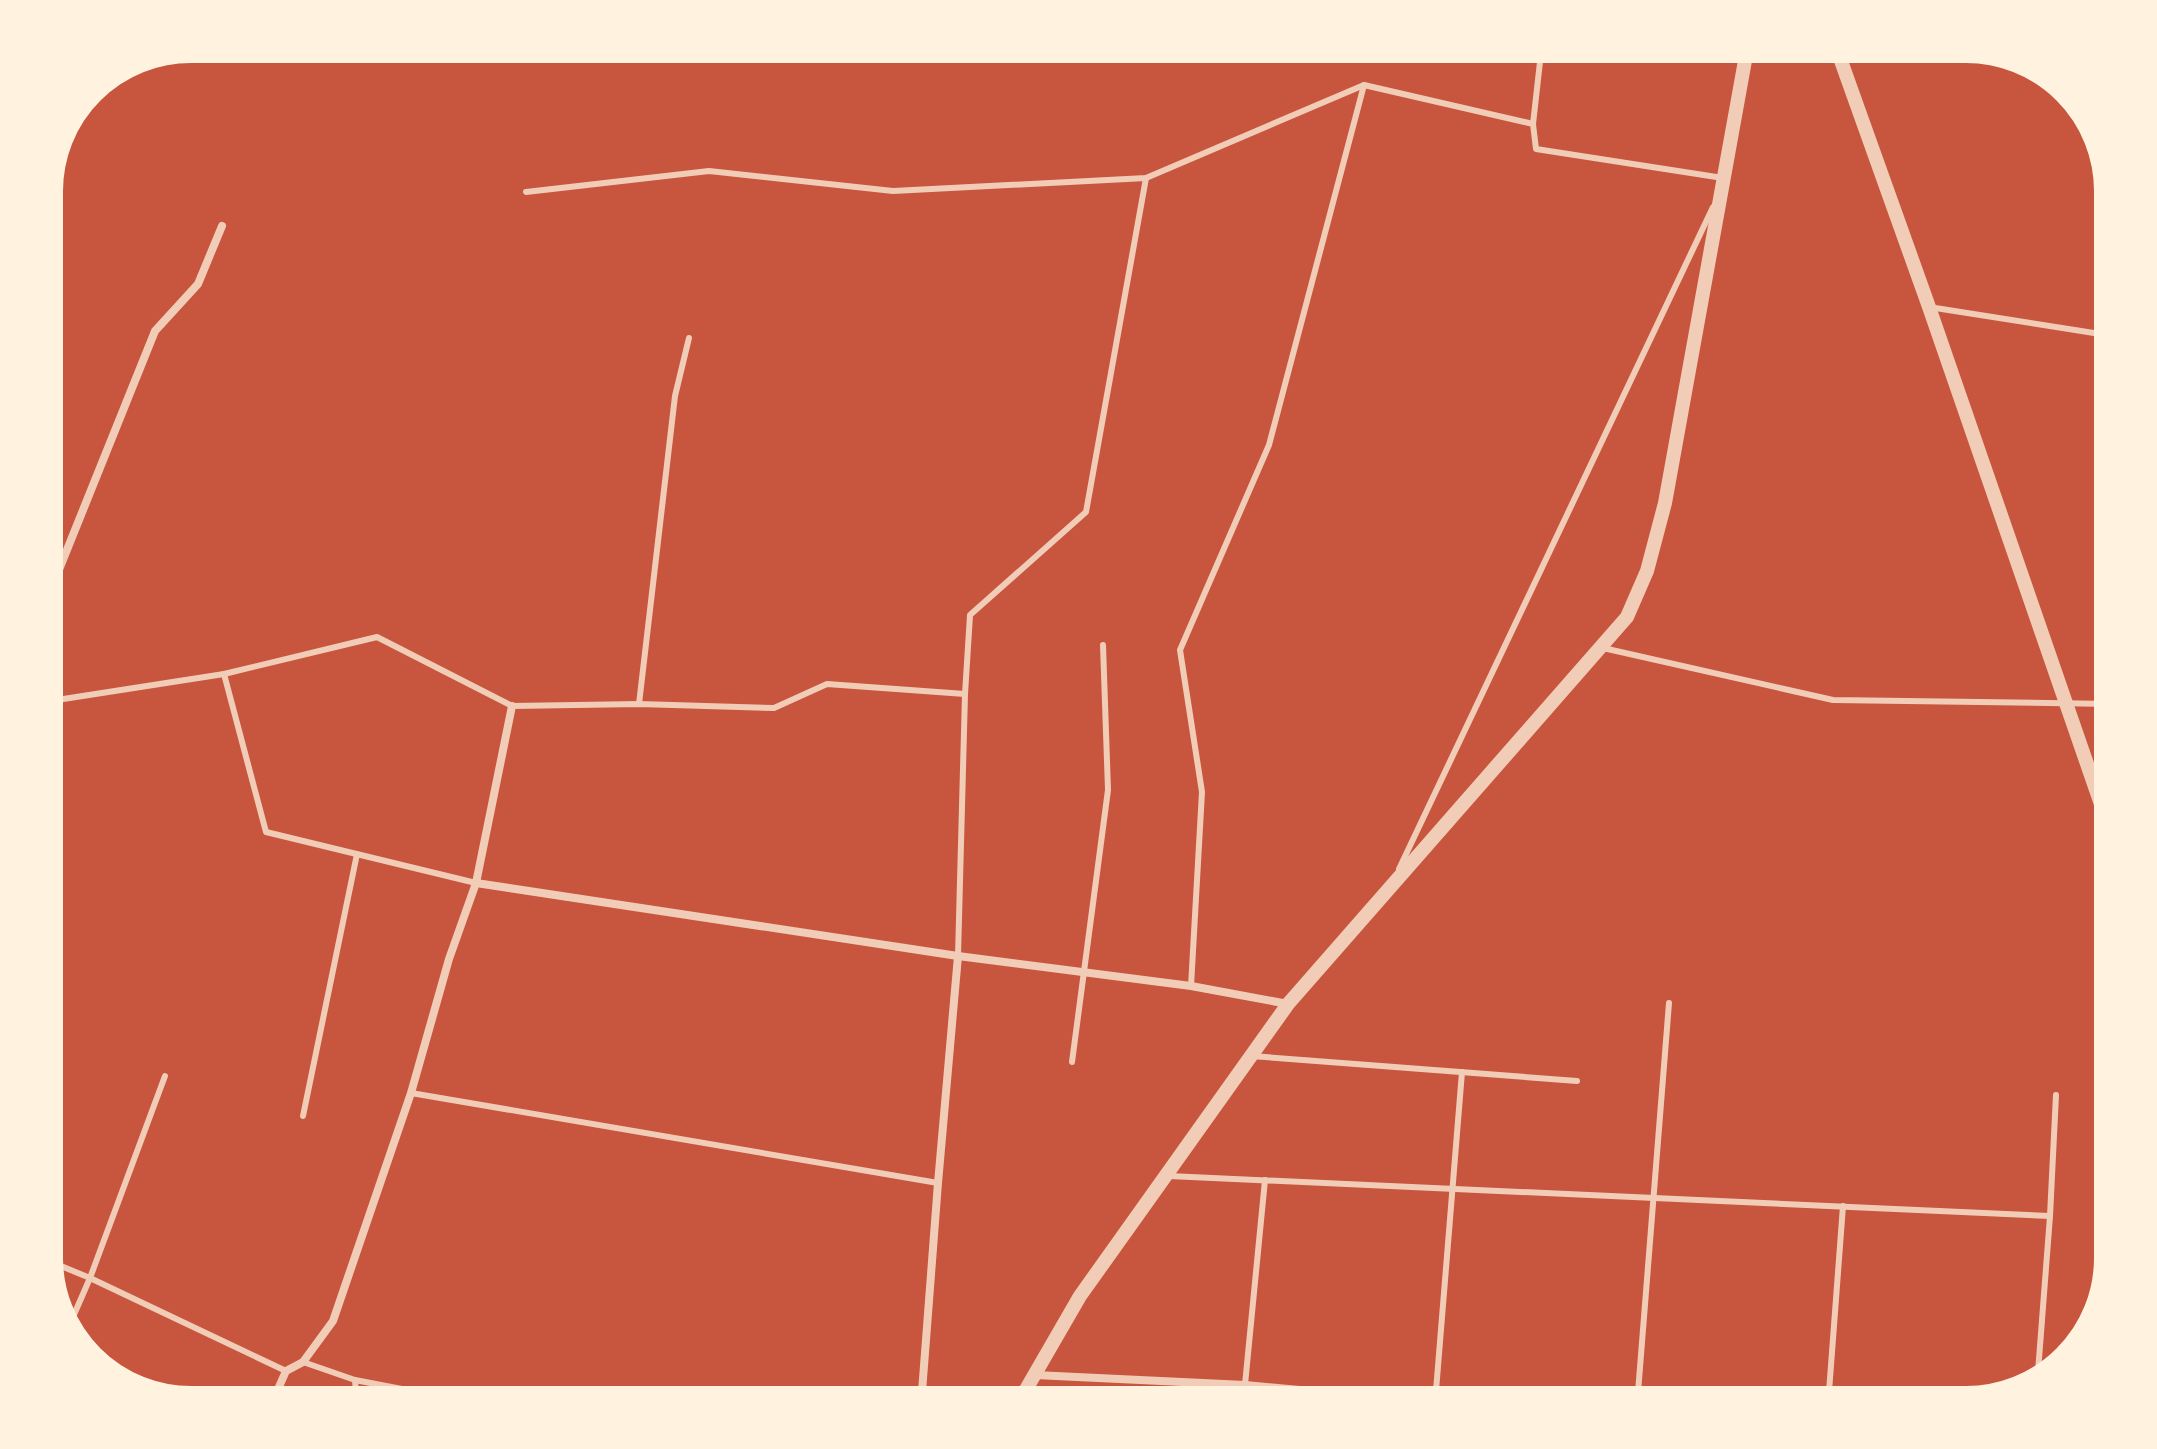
<svg xmlns="http://www.w3.org/2000/svg" width="2157" height="1449" font-family="Commissioner,sans-serif">
<rect width="100%" height="100%" fill="#c8553d"/>
<g fill="none" stroke-linecap="round" stroke-linejoin="round">
<g stroke="#f1ccb7" stroke-width="6">
<polyline points="1533,124 1542,44"/>
<polyline points="526,192 709,171 893,191 1146,178 1364,85 1533,124 1536,149 1723,178"/>
<polyline points="1929,307 2113,336"/>
<polyline points="1603,648 1833,700 2113,704"/>
<polyline points="224,674 266,832 476,883"/>
<polyline points="44,702 224,674 377,637 512,706 639,704 774,708 827,684 965,694"/>
<polyline points="639,704 675,396 689,338"/>
<polyline points="1399,869 1713,207"/>
<polyline points="958,956 965,694 970,615 1086,512 1146,178"/>
<polyline points="1191,986 1202,792 1180,650 1269,445 1364,85"/>
<polyline points="1251,1056 1577,1081"/>
<polyline points="1072,1062 1108,790 1103,645"/>
<polyline points="411,1093 938,1183"/>
<polyline points="303,1116 357,854"/>
<polyline points="1169,1176 2050,1216"/>
<polyline points="44,1259 90,1278 286,1371"/>
<polyline points="66,1333 90,1278 165,1076"/>
<polyline points="303,1362 355,1380 485,1405"/>
<polyline points="355,1380 357,1405"/>
<polyline points="2037,1385 2050,1216 2056,1095"/>
<polyline points="1435,1403 1462,1072"/>
<polyline points="1243,1405 1265,1180"/>
<polyline points="1637,1405 1669,1003"/>
<polyline points="1828,1405 1843,1206"/>
</g>
<g stroke="#f1ccb7" stroke-width="8">
<polyline points="44,607 155,331 198,284 222,226"/>
<polyline points="476,883 512,706"/>
<polyline points="1035,1375 1245,1385 1461,1405"/>
<polyline points="271,1405 286,1371 303,1362 333,1321 411,1093 449,959 476,883 958,956 1191,986 1288,1004"/>
<polyline points="921,1405 938,1183 958,956"/>
</g>
<g stroke="#f1ccb7" stroke-width="14">
<polyline points="1835,44 1929,307 2113,839"/>
<polyline points="1017,1405 1080,1296 1288,1004 1627,617 1647,571 1665,503 1748,44"/>
</g>
</g>
<path d="M0 0H2157V1449H0ZM191 58H1966A133 133 0 0 1 2099 191V1258A133 133 0 0 1 1966 1391H191A133 133 0 0 1 58 1258V191A133 133 0 0 1 191 58Z" fill="#fff3e0" fill-rule="evenodd"/>
<path fill="none" stroke="#fff3e0" stroke-width="10" d="M191 58H1966A133 133 0 0 1 2099 191V1258A133 133 0 0 1 1966 1391H191A133 133 0 0 1 58 1258V191A133 133 0 0 1 191 58Z"/>
</svg>
